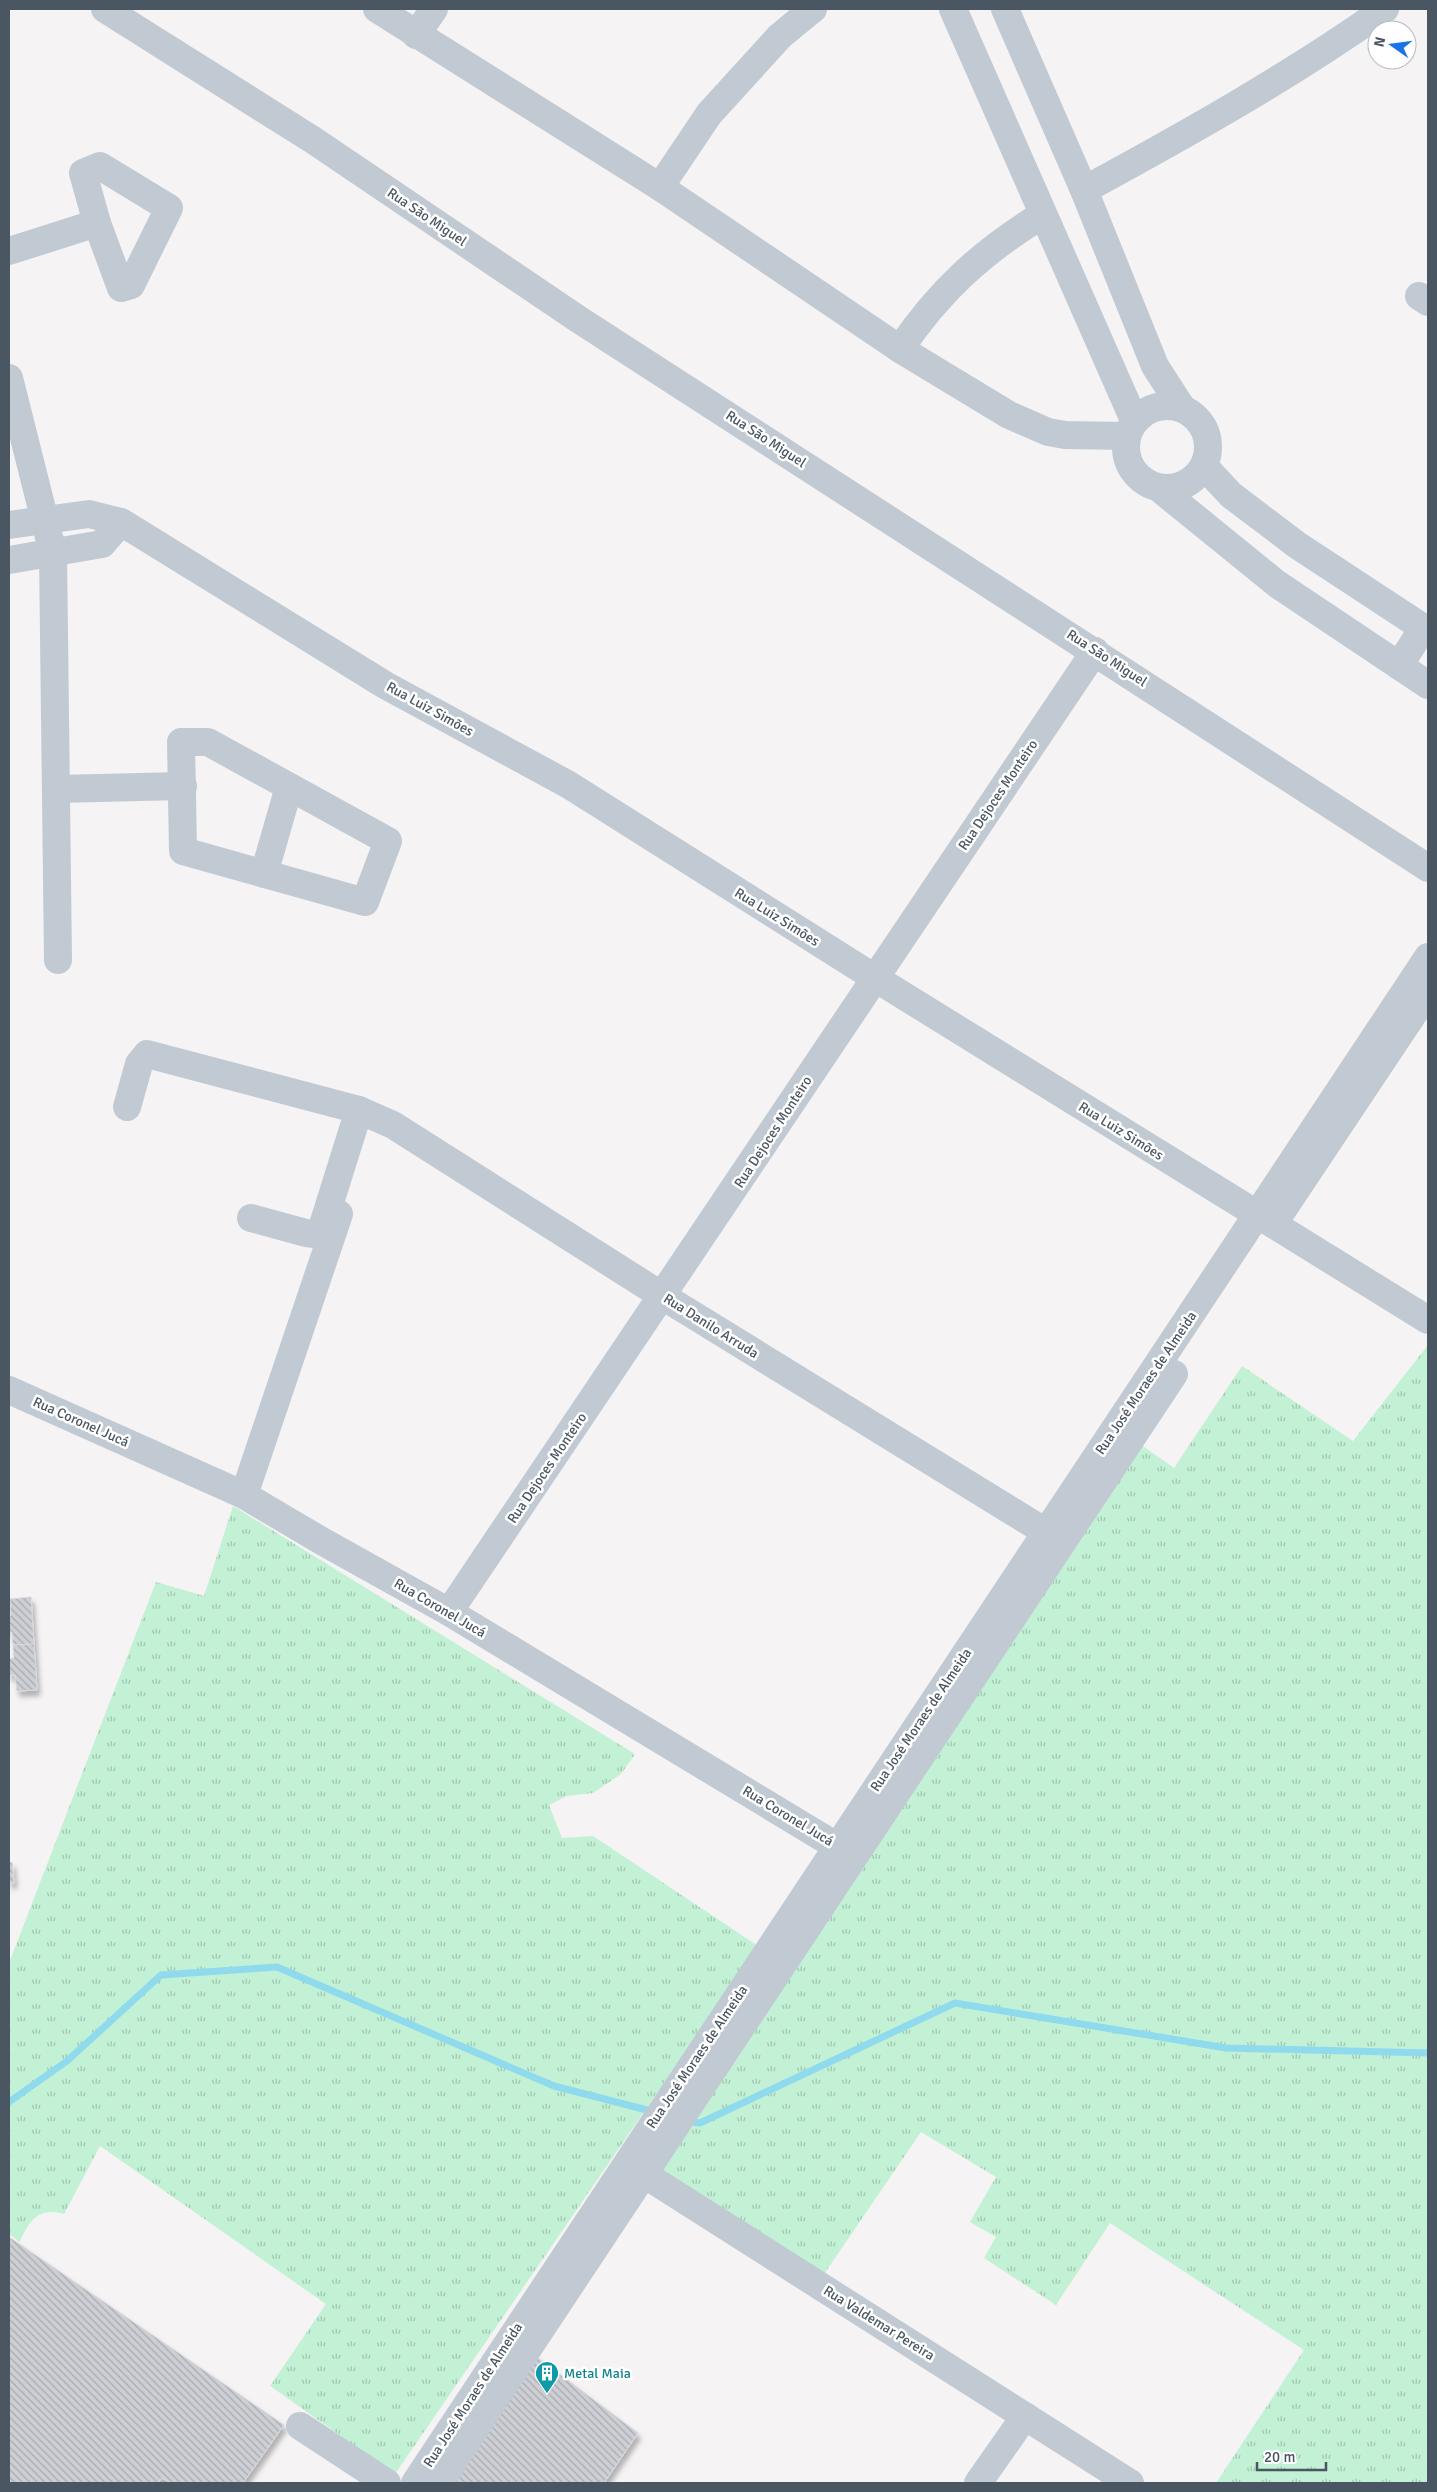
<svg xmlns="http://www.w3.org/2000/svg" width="1437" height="2492" font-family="Signika,sans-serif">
<defs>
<pattern id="grass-tufts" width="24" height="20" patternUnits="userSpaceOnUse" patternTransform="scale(1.25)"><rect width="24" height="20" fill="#c3f1d5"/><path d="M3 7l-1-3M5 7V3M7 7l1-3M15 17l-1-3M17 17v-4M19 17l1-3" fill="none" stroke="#a0c6b0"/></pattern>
<pattern id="building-back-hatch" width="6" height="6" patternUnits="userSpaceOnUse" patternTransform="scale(1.25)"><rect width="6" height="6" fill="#cdcfd5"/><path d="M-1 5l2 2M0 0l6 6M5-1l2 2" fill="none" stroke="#a8abb0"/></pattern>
<filter id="shadow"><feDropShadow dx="3" dy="5.5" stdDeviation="2.5" flood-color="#0004"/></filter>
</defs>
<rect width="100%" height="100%" fill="#f5f3f3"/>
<g fill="url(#grass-tufts)">
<polygon points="1428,1345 1428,2483 1216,2483 1304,2350 1110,2223 1056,2305 984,2258 996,2237 970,2222 996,2177 921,2132 820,2280 649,2174 1140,1444 1174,1468 1242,1366 1353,1441"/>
<path d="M233 1506 635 1754 621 1774 593 1793 567 1796 549 1805 562 1838 593 1836 758 1946 395 2474 270 2386 326 2304 100 2146 64 2214C39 2207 29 2220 20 2242L9 2234V1963L156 1582 204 1596Z"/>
</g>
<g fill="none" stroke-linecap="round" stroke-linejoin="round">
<g stroke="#90daee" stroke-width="7">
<polyline points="9,2102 67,2061 161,1975 277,1967 554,2086 647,2110"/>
<polyline points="692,2122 700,2123 955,2003 1226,2048 1428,2053"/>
</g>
</g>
<g fill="url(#building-back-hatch)" stroke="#d7d9de" filter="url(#shadow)">
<polygon points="31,1597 34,1644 13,1645 12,1632 9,1632 9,1616 11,1616 10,1599"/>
<polygon points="34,1644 37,1690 17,1691 15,1675 9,1675 9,1659 14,1658 13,1645"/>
<polygon points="12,1862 14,1883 9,1883 9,1863"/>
<polygon points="9,2237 284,2425 243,2483 172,2483 162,2478 158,2483 9,2483"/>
<polygon points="534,2355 638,2433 604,2483 451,2483"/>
</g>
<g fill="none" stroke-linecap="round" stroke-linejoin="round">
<g stroke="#c1cad2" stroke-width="28">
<polyline points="105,9 313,140 578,319 1428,868"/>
<polyline points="377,9 660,187 900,349 1009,415 1048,432 1065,435 1126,436"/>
<polyline points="953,9 1134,420"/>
<polyline points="1005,9 1084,190 1155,366 1182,408"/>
<polyline points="416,35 434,9"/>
<polygon points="100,166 169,208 131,285 121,288 97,223 83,173"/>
<polyline points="660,187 709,114 780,36 813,9"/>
<path d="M1084 190C1187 134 1289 77 1385 9"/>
<polyline points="9,251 97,223"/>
<polyline points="1419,296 1428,302"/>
<path d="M900 349C939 291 982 252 1042 215"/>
<polyline points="9,378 53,553 58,960"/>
<circle cx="1167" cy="447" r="41"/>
<polyline points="1204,466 1231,495 1297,545 1428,631"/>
<polyline points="1160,489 1277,584 1428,685"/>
<polyline points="9,525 89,514 121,522 385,685 569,785 875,978 1428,1320"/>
<polyline points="9,560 102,544 121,522"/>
<polyline points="1399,666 1423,628"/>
<polygon points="181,742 208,742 388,841 365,902 183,851"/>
<polyline points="56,789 183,786"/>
<polyline points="264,874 289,787"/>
<polyline points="127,1107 139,1064 147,1054 359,1110 322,1228 315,1234 306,1233 251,1218"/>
<polyline points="359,1110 393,1125 664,1297 1062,1542"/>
<polyline points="1282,1211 1428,992"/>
<polyline points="9,1390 244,1495 320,1540 449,1612 853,1856"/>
<polyline points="244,1495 339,1214"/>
<path d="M449 1612C667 1293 880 971 1095 651"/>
<polyline points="628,2164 1130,2483"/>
<polyline points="300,2426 387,2483"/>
<polyline points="415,2483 1428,957"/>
<polyline points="439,2483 1174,1374"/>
<polyline points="978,2483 1025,2416"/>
</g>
</g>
<defs>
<g id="building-pin" transform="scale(1.25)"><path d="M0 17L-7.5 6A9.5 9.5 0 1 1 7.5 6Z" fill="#0f9aa8" stroke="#fff"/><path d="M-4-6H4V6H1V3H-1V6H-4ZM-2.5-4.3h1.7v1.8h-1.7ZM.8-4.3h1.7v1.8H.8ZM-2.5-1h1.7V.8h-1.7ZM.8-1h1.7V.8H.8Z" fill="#fff"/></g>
</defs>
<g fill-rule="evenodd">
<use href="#building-pin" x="547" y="2373"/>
</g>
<g text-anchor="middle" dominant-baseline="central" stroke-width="5" stroke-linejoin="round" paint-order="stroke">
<g font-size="14" fill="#4a5661" stroke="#fff">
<text transform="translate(427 217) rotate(34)">Rua São Miguel</text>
<text transform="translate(766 439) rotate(33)">Rua São Miguel</text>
<text transform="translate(1107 658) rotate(33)">Rua São Miguel</text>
<text transform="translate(430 709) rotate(29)">Rua Luiz Simões</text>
<text transform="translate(998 795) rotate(-56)">Rua Dejoces Monteiro</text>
<text transform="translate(777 917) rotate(32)">Rua Luiz Simões</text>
<text transform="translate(1121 1131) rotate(32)">Rua Luiz Simões</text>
<text transform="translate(773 1132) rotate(-57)">Rua Dejoces Monteiro</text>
<text transform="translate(711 1326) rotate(32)">Rua Danilo Arruda</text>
<text transform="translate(1146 1383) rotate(-56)">Rua José Moraes de Almeida</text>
<text transform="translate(81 1422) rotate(24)">Rua Coronel Jucá</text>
<text transform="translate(547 1468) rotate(-56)">Rua Dejoces Monteiro</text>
<text transform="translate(440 1608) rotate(30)">Rua Coronel Jucá</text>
<text transform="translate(921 1720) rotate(-56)">Rua José Moraes de Almeida</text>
<text transform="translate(788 1816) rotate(31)">Rua Coronel Jucá</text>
<text transform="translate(697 2057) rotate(-56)">Rua José Moraes de Almeida</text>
<text transform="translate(879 2323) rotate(32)">Rua Valdemar Pereira</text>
<text transform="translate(473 2395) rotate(-57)">Rua José Moraes de Almeida</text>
</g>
<g font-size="14" fill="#0d838f" stroke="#fff" text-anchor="start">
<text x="564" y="2373">Metal Maia</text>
</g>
</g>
<rect width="1437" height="2492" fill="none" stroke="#4a5661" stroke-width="20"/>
<g transform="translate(1392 45) rotate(284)"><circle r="24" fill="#ffffff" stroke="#b7bbc0"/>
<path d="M0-4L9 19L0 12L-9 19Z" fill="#1a73e8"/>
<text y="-8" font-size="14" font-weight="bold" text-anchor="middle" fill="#4a5661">N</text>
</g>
<path d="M1257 2462v8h69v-8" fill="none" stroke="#4a5661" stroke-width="2.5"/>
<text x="1264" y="2462" font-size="15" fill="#4a5661" stroke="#ffffff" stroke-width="4" paint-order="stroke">20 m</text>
</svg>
